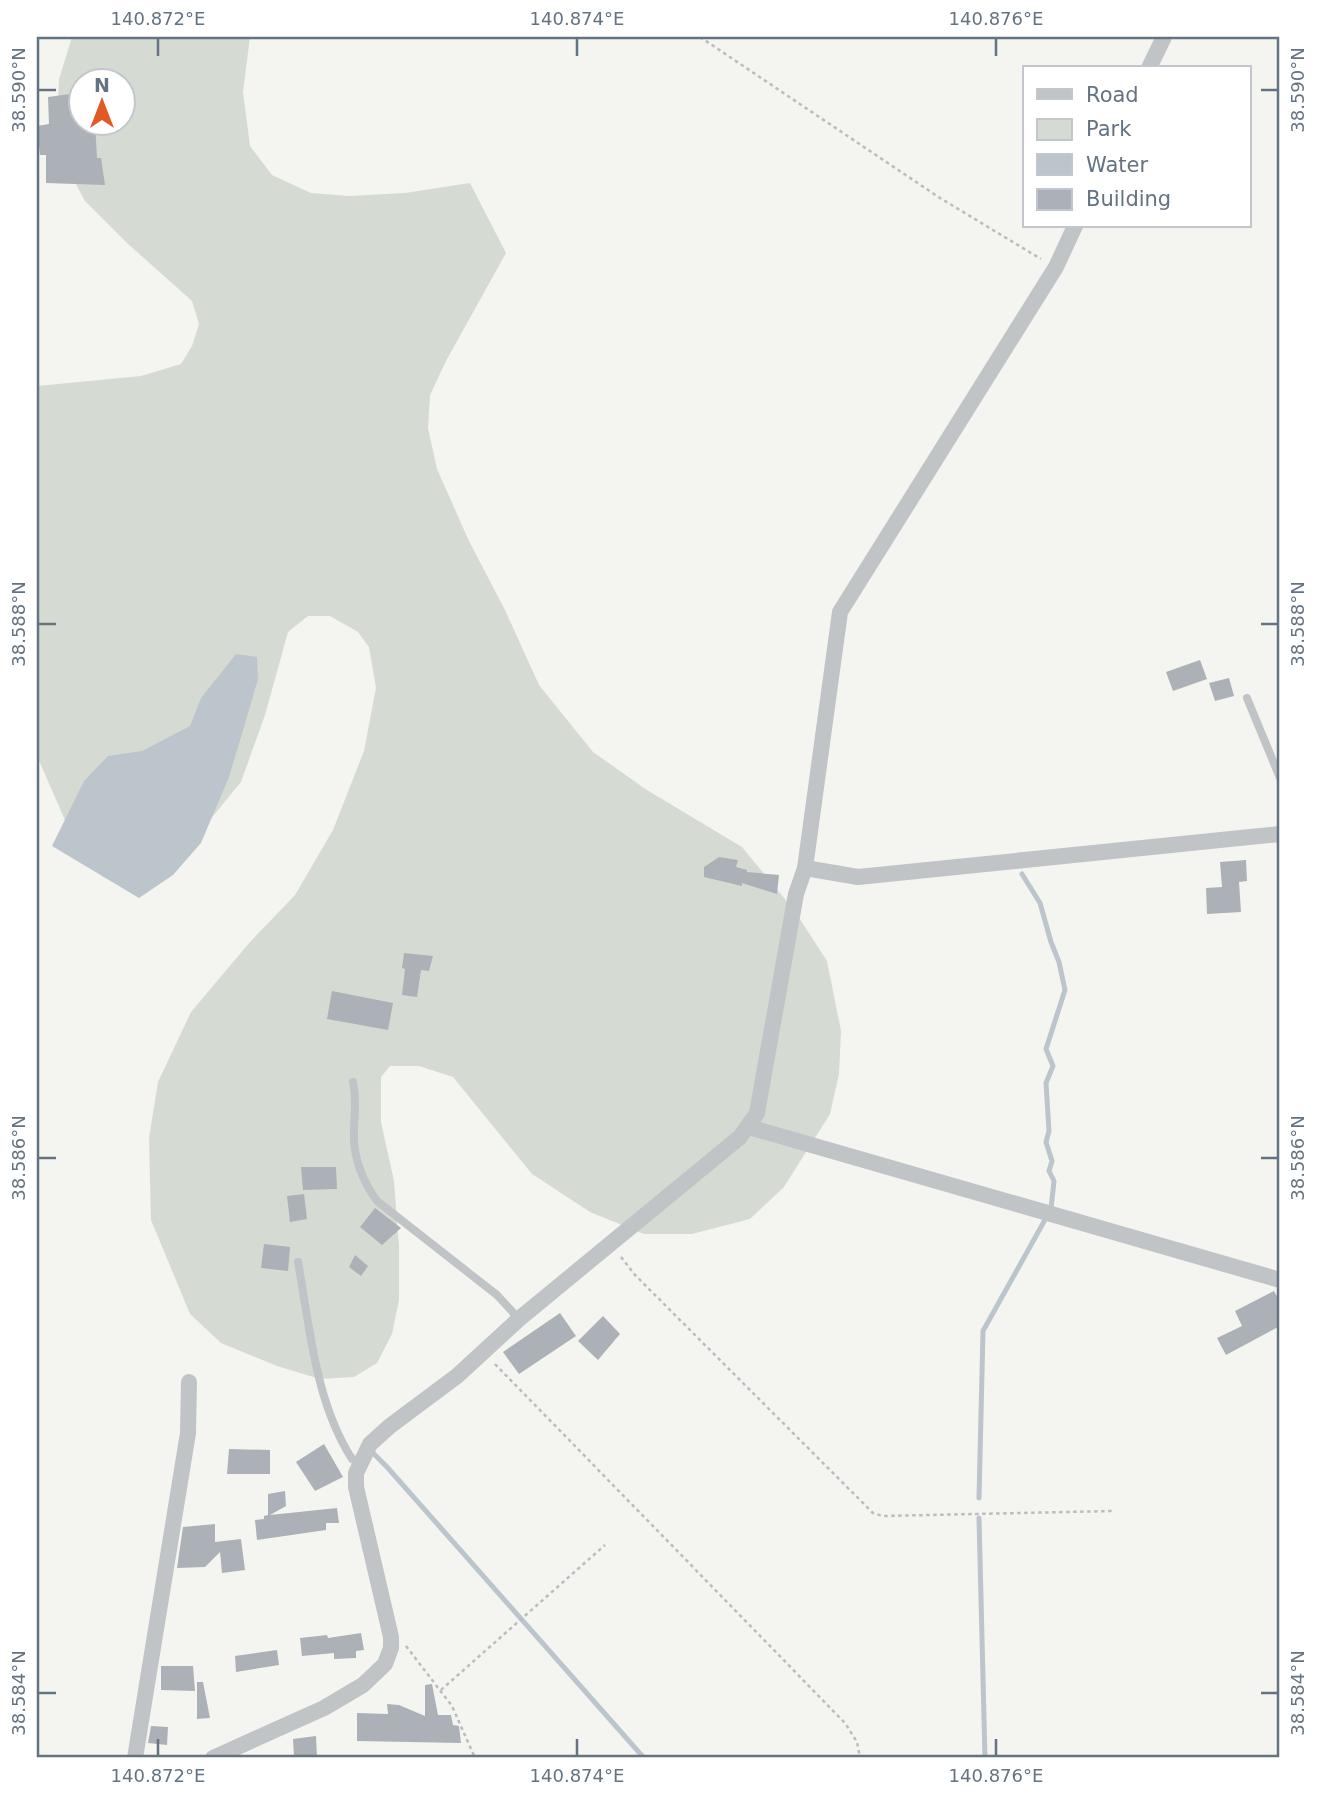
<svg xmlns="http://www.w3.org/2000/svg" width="1317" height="1795" font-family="'DejaVu Sans',sans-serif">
<rect width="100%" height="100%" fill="#f4f5f0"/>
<path fill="#d5dbd2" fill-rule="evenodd" d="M72 37H250L243 92 250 146 272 175 311 193 349 196 405 193 470 183 506 253 446 361 430 395 428 428 437 469 469 541 505 610 539 685 593 752 647 790 742 847 794 910 827 961 841 1031 839 1074 830 1114 784 1187 750 1219 692 1234H644L590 1212 532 1174 453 1077 419 1066H390L381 1077V1122L394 1181 399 1246V1300L392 1334 377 1363 354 1377 320 1379 277 1366 221 1343 190 1314 151 1220 149 1138 158 1082 191 1012 250 942 295 895 333 830 364 751 376 688 369 647 358 632 330 616H308L288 632 265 715 241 782 187 848 124 884 103 877 78 850 37 756V386L141 376 181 364 192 346 199 324 192 301 127 243 85 201 66 166 57 124 59 79ZM80 80H122V122H80Z"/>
<polygon fill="#bbc5cb" points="236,654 257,657 258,679 247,717 229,777 201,843 173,875 139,898 52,846 84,781 108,756 142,751 190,726 201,698"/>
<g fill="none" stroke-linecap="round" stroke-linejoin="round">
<g stroke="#bbc5cb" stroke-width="5">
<polyline points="374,1454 387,1467 644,1758"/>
<polyline points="979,1498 983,1331 1051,1209 1054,1181 1049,1171 1052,1161 1046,1142 1049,1131 1046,1083 1053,1066 1046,1049 1065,990 1059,962 1051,942 1040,903 1022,874"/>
<polyline points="979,1518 985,1758"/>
</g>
</g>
<g fill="#abb1b6">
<polygon points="78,93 78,120 80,120 80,122 95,122 97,158 101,158 105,185 46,183 46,155 40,155 37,126 49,124 48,97"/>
<polygon points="1200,660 1207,679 1173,691 1166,672"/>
<polygon points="1229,678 1234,696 1215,701 1209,683"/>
<polygon points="719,857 738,860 736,867 747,870 747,872 779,875 777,894 742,883 742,886 704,877 704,867"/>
<polygon points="1246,860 1247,881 1239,882 1241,912 1207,914 1206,888 1222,887 1220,862"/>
<polygon points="404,953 433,956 429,971 421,970 417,997 402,995 405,969 402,968"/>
<polygon points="332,991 393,1003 388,1030 327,1019"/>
<polygon points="301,1167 336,1167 337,1189 303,1190"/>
<polygon points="304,1194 307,1219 290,1222 287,1196"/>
<polygon points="375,1208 401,1228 382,1245 360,1227"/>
<polygon points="264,1244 290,1247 288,1271 261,1268"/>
<polygon points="355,1255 368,1266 361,1276 349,1267"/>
<polygon points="1274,1291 1280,1302 1280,1326 1226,1355 1217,1338 1242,1326 1235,1311"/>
<polygon points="560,1313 576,1336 519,1374 503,1352"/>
<polygon points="603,1316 620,1334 598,1360 578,1341"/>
<polygon points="324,1444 343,1477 315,1491 296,1462"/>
<polygon points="229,1449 270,1450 270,1474 227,1474"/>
<polygon points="285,1491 286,1506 270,1515 337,1508 339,1523 326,1523 326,1530 257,1540 255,1520 264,1519 264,1516 268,1515 268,1494"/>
<polygon points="215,1524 215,1542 241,1539 245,1570 222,1573 220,1552 205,1567 177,1568 183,1527"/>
<polygon points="361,1633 364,1650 356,1651 356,1658 334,1659 334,1653 302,1656 300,1638 327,1635 328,1638"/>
<polygon points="277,1650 279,1665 236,1672 235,1656"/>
<polygon points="161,1666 193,1666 195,1691 161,1690"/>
<polygon points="197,1682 203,1682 210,1718 197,1719"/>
<polygon points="432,1684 438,1715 451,1715 453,1725 459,1726 461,1743 357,1741 357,1713 388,1714 387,1704 399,1705 425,1716 425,1685"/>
<polygon points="151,1726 168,1727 167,1745 148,1743"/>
<polygon points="316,1736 317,1757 294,1757 293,1739"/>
</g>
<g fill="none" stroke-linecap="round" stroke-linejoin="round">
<g stroke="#babcbe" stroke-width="2.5" stroke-dasharray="3.5 3.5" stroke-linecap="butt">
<polyline points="700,37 940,198 1041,259"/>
<polyline points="621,1257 635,1275 873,1513 883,1516 1112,1511"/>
<polyline points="495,1364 845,1723 857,1742 860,1758"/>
<polyline points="406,1646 452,1706 475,1758"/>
<polyline points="441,1690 605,1545"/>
</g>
<g stroke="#c0c4c7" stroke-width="8">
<polyline points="1247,698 1280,778"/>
<path d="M353 1082C357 1100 354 1115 354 1133 353 1157 363 1182 377 1201L497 1295 519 1319"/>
<path d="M298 1262C310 1328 315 1401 352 1459L361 1461"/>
</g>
<g stroke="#c0c4c7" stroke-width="16">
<polyline points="1149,68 1164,37"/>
<polyline points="805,868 858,877 1280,834"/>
<polyline points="749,1127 1280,1280"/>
<polyline points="135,1758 188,1433 189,1382"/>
<polyline points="213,1758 324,1708 363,1685 385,1664 391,1648 391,1637 356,1487 356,1473 370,1444 390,1426 457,1376 519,1319 740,1137 757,1113 796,894 805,868 840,612 1056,267 1075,226"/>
</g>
</g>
<path fill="none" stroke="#647381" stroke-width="2.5" d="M158 38V56M577 38V56M996 38V56M38 90H56M1261 90H1278M38 624H56M1261 624H1278M38 1158H56M1261 1158H1278M38 1693H56M1261 1693H1278M158 1739V1756M577 1739V1756M996 1739V1756"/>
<rect width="1317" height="1795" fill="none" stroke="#ffffff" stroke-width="77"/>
<rect x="1023" y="66" width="228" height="161" fill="#ffffff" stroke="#c1c7cd" stroke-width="2"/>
<rect x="1037" y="89" width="35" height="10" fill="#c0c4c7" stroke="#c1c7cd" stroke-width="2"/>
<text x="1086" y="102" font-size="21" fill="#647381">Road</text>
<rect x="1037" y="119" width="35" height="21" fill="#d5dbd2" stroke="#c1c7cd" stroke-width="2"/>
<text x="1086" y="136" font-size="21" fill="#647381">Park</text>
<rect x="1037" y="154" width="35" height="21" fill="#bbc5cb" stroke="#c1c7cd" stroke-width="2"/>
<text x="1086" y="172" font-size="21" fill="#647381">Water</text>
<rect x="1037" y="189" width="35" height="21" fill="#abb1b6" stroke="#c1c7cd" stroke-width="2"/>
<text x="1086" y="206" font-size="21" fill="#647381">Building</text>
<g transform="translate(102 102)"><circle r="33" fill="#ffffff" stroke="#c1c7cd" stroke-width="2"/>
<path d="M0-5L12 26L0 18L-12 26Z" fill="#e15924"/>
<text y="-10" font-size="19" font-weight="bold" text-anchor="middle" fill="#647381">N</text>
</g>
<rect x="38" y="38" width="1240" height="1718" fill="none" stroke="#647381" stroke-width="2.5"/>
<g font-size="18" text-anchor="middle" fill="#647381">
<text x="158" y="25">140.872°E</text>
<text x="577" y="25">140.874°E</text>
<text x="996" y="25">140.876°E</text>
<text transform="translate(19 90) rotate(-90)" y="6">38.590°N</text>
<text transform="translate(1298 90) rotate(-90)" y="6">38.590°N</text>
<text transform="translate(19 624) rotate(-90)" y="6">38.588°N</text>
<text transform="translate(1298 624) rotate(-90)" y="6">38.588°N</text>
<text transform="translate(19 1158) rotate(-90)" y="6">38.586°N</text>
<text transform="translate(1298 1158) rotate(-90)" y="6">38.586°N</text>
<text transform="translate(19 1693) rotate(-90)" y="6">38.584°N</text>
<text transform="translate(1298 1693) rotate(-90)" y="6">38.584°N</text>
<text x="158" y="1782">140.872°E</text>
<text x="577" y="1782">140.874°E</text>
<text x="996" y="1782">140.876°E</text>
</g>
</svg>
